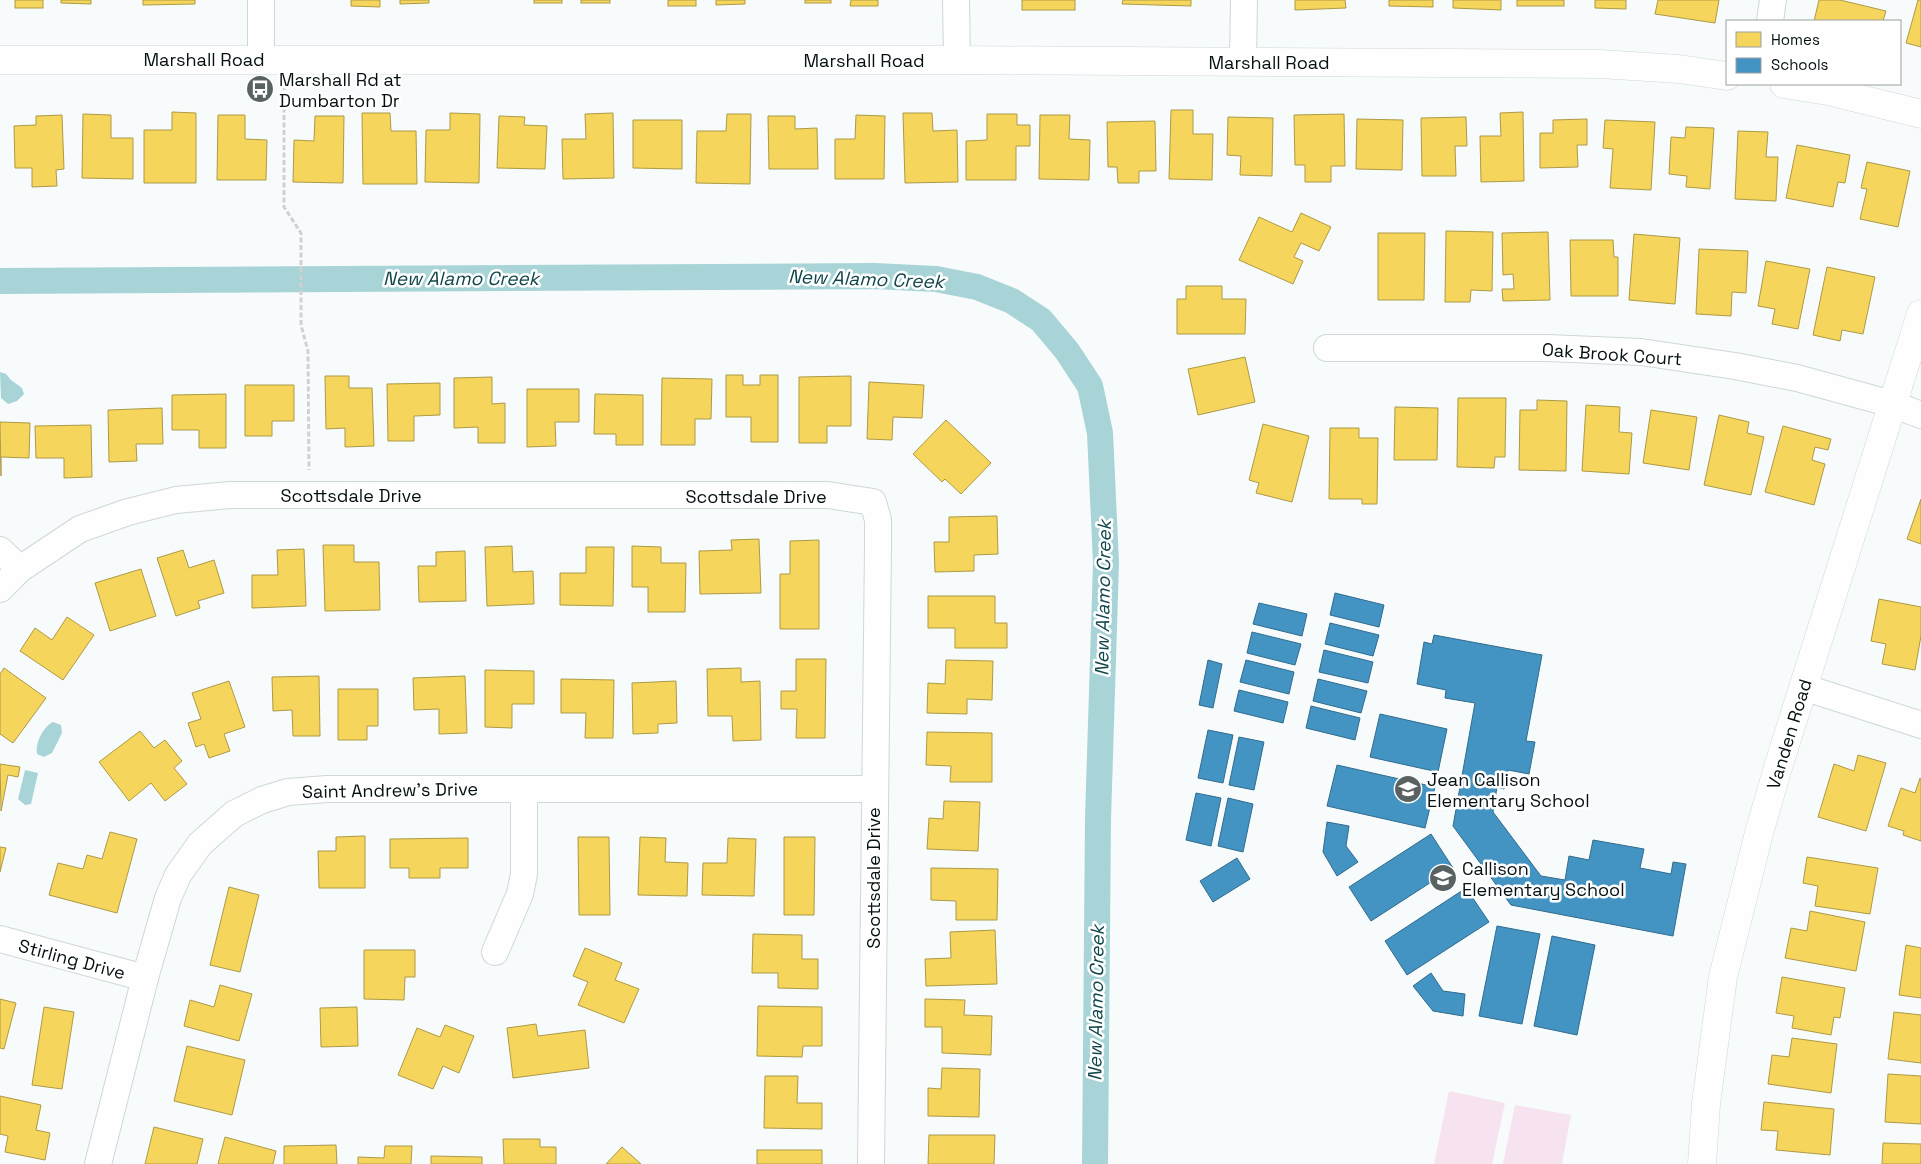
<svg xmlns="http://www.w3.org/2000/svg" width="1921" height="1164" font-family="'Space Grotesk',sans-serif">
<rect width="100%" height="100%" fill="#f7fbfb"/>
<g fill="#f6e3ef">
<polygon points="1449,1091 1505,1103 1492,1164 1434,1164"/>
<polygon points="1515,1105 1571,1115 1562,1164 1503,1164"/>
</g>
<g fill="#a9d4d7">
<polygon points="0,372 6,374 11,380 22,388 24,394 17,401 8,404 1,398"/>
<path d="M53 722 61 725 62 733 52 753 44 757 37 754C35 743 43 727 53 722Z"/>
<polygon points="25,770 38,773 31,804 25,805 18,799"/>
</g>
<g fill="#f6d55c" stroke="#ad9a46">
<rect x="15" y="0" width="28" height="8"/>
<polygon points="61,0 91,0 91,4 61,3"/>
<polygon points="143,0 195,0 195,4 143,5"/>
<polygon points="351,0 380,0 380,7 351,6"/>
<polygon points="400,0 429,0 429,3 400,4"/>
<rect x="534" y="0" width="28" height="3"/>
<rect x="581" y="0" width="29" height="3"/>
<rect x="668" y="0" width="28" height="6"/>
<polygon points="716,0 745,0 745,4 716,5"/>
<rect x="805" y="0" width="26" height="3"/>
<polygon points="851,0 878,0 878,6 850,6"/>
<rect x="1022" y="0" width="53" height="10"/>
<polygon points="1123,0 1191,0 1191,6 1122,4"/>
<polygon points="1295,0 1345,0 1346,8 1295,10"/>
<polygon points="1389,0 1433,0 1433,7 1389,6"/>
<polygon points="1453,0 1501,0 1501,10 1453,8"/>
<rect x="1517" y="0" width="47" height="6"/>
<polygon points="1595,0 1626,0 1626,9 1595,8"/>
<polygon points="1658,0 1719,0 1715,23 1655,14"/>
<polygon points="1819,0 1840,0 1886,11 1883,21 1814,21"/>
<polygon points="1918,0 1921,0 1921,47 1906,43"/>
<polygon points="1171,110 1193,110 1193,134 1213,134 1212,180 1169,179"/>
<polygon points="172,112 196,113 196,183 144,183 144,130 172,130"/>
<polygon points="1523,112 1524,181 1481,182 1480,136 1501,136 1500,113"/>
<polygon points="362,113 390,113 391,131 416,131 417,184 363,184"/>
<polygon points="450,113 480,114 479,183 425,182 426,130 450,130"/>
<polygon points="613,113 614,178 563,179 562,139 586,139 585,114"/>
<polygon points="903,113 932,113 933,131 957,130 958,182 905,183"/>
<polygon points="83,114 111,115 111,138 133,138 133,179 82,178"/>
<polygon points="727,114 751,114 750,184 696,183 697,131 726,131"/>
<polygon points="987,114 1017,114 1017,125 1030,125 1030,146 1016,146 1016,180 966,180 966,141 987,140"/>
<polygon points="1344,114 1345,166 1331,166 1331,182 1305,182 1305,165 1295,165 1294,115"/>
<polygon points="62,115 64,169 56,170 57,186 32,187 32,168 15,168 14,126 36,125 36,116"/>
<polygon points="218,115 245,115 245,139 267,140 266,180 217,180"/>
<polygon points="856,115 885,116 884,179 835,179 835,139 855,139"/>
<polygon points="1040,115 1070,115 1069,139 1090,140 1089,180 1039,179"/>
<polygon points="315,116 344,116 343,183 293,182 294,140 314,141"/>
<polygon points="499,116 525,117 524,125 547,126 545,169 497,168"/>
<polygon points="768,116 795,116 795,129 817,128 818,169 769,169"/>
<polygon points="1228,117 1273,118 1272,176 1240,175 1241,156 1227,155"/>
<polygon points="1466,117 1467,146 1455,146 1456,176 1422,176 1421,118"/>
<polygon points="1357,119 1403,120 1402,170 1356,169"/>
<polygon points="1587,119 1587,145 1577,145 1578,167 1540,168 1540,133 1553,133 1553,120"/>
<polygon points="633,120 682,120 682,169 633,168"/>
<polygon points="1605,120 1655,122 1651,190 1610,188 1613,149 1603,148"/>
<polygon points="1155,121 1156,171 1139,171 1139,183 1118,183 1117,167 1108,167 1107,122"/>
<polygon points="1686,127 1714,128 1710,189 1686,187 1687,176 1669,174 1671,137 1685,138"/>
<polygon points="1738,131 1768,132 1766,157 1778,157 1776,201 1735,199"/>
<polygon points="1797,145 1850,155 1845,183 1838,182 1833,207 1786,198"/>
<polygon points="1867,162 1910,171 1898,227 1860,219 1867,189 1861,188"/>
<polygon points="1301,213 1331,227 1319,251 1301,243 1294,257 1303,261 1293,284 1239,260 1259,217 1292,232"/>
<polygon points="1446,231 1493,232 1492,291 1471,290 1470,302 1445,302"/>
<polygon points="1548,232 1550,300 1503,301 1502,289 1514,289 1513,274 1503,275 1502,233"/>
<polygon points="1378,233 1425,233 1424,300 1378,300"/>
<polygon points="1634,234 1680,238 1675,304 1629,300"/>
<polygon points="1570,240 1613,240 1614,257 1618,257 1618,296 1571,296"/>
<polygon points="1699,249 1748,251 1746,293 1732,292 1731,316 1696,314"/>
<polygon points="1766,261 1810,269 1798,329 1772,324 1775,309 1758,306"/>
<polygon points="1827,267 1875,277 1863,334 1842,330 1840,341 1813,335"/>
<polygon points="1186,286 1222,286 1222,299 1246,299 1245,334 1177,334 1177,299 1186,299"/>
<polygon points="1245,357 1255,402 1198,415 1188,369"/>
<polygon points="726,375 743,375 743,385 760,385 760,375 778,375 778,442 751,442 751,417 726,417"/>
<polygon points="325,376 349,376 349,388 372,388 374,446 345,447 345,428 326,429"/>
<polygon points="851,376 851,426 827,426 827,443 799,443 799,377"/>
<polygon points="492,377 492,404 505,403 505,443 478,443 478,427 454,428 454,378"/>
<polygon points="662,378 712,379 711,419 695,419 695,445 661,445"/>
<polygon points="869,382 924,385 922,418 893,417 892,440 867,439"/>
<polygon points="440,383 440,415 414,416 414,441 388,441 387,384"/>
<polygon points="245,385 294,385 294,421 272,421 272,436 245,436"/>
<polygon points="527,389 579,389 579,422 555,422 556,446 527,447"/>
<polygon points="226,394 226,448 199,448 199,430 172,430 172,395"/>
<polygon points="595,394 643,395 643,445 616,445 616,434 594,434"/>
<polygon points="1458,398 1506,398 1505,457 1495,457 1494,468 1457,467"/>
<polygon points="1537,400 1567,401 1566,471 1519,470 1520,410 1537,410"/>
<polygon points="1586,405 1620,407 1619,432 1632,433 1629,474 1582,471"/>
<polygon points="1395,407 1438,408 1437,460 1394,460"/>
<polygon points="162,408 163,444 136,444 137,461 109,462 108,410"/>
<polygon points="1651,410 1697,417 1689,470 1643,463"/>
<polygon points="1719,415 1749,422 1747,433 1764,437 1751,495 1704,485"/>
<polygon points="946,420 991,463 961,494 945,479 942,482 913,454"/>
<polygon points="0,422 30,423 29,458 1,457 1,476"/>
<polygon points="1263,424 1309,436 1292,502 1256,493 1259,483 1249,480"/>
<polygon points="91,425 92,477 64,478 64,458 36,458 35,426"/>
<polygon points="1783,426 1831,439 1828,450 1815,447 1812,460 1825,464 1814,505 1765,492"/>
<polygon points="1330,428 1359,428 1359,438 1378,438 1377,504 1362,504 1362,499 1329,499"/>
<polygon points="1921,499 1921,544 1907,539"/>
<polygon points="997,516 998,554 974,555 974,571 935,572 934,542 949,542 949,517"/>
<polygon points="759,539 761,593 700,594 699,551 732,550 731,540"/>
<polygon points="819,540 819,629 780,629 780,574 790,574 790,541"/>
<polygon points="323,545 354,545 354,562 379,562 380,610 325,611"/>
<polygon points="512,546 513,572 533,571 534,604 487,606 485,547"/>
<polygon points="632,546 661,547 661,563 686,563 685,612 648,612 648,587 632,587"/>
<polygon points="586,547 614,547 613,606 560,605 560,573 586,573"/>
<polygon points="304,549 306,606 252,608 252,575 278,575 277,550"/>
<polygon points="183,550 189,568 214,560 224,593 198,601 200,608 176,616 157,558"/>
<polygon points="465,551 466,601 419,602 418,566 436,566 436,552"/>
<polygon points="141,569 156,616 110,631 95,583"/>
<polygon points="928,596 995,596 995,623 1007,623 1007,648 955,648 955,628 928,628"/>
<polygon points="1879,599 1921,607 1921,636 1915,670 1882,664 1886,644 1871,641"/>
<polygon points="67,617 94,635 63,680 20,651 35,628 52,640"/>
<polygon points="796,659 826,659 825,738 796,738 797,709 781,709 781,691 796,691"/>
<polygon points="946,660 993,661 992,700 967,699 967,714 927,713 928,683 945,684"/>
<polygon points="4,668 46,698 13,743 0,734 0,674"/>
<polygon points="741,668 741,682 760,681 761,740 733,741 732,716 708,716 707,669"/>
<polygon points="485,670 534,671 534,704 512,704 512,728 485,727"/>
<polygon points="319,676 320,736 293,736 292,710 273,711 272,677"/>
<polygon points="465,676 467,733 439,734 439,709 414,710 413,678"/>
<polygon points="561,679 614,680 613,738 585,738 586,713 561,713"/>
<polygon points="229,681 245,727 224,734 230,751 209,758 204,744 196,747 188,723 201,719 192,693"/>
<polygon points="676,681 677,723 658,724 658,733 633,734 632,683"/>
<polygon points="338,689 378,689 378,726 367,726 367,740 338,740"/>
<polygon points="140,731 154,748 165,740 182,761 174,768 187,784 165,801 151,783 129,801 99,762"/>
<polygon points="927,732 992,733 992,782 950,782 951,766 926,765"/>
<polygon points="1858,755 1886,763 1866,831 1818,817 1834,764 1854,771"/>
<polygon points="0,764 20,767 18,777 8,775 1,811"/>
<polygon points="1920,778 1921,779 1921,841 1903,835 1904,831 1888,826 1901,788 1915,793"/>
<polygon points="944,801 980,802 978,851 927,849 929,818 943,819"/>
<polygon points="110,832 137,839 117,913 49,895 58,863 83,869 87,855 102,859"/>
<polygon points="365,836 365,888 319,888 318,851 336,851 336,837"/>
<polygon points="578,837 609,837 610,915 579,915"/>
<polygon points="640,837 666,838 665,862 688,863 687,896 638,895"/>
<polygon points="784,837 815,837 814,915 784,915"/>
<polygon points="468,838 468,868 440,868 440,878 409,878 409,868 390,868 390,839"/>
<polygon points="728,838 756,839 754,896 702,895 703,863 727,863"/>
<polygon points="0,847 6,848 0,872"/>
<polygon points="1807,857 1878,868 1870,914 1815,906 1818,886 1803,883"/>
<polygon points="931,868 998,869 997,920 956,920 956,901 931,900"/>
<polygon points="229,887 259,895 240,972 210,965"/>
<polygon points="1810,911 1865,922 1856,971 1785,958 1791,928 1807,931"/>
<polygon points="995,930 997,984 926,986 925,959 951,958 950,932"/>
<polygon points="753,934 802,935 802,959 818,959 818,989 778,988 778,973 752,973"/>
<polygon points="1906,945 1921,948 1921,998 1899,995"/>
<polygon points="585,948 622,963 615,980 639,989 624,1023 578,1005 588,982 573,976"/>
<polygon points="364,950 415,950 415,977 405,977 404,1000 364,999"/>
<polygon points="1782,977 1845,988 1840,1018 1834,1017 1831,1035 1792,1028 1794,1016 1776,1013"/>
<polygon points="220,985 252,994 239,1041 184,1026 190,1000 214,1007"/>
<polygon points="0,999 16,1003 4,1049 0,1048"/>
<polygon points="925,999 965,1000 964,1015 992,1016 991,1055 942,1053 942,1027 925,1027"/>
<polygon points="758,1006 822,1007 822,1046 803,1046 802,1057 757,1056"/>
<polygon points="44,1007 74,1012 62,1089 32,1085"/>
<polygon points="357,1007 358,1046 321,1047 320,1008"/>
<polygon points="1894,1012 1921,1015 1921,1063 1888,1059"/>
<polygon points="536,1024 538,1036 585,1030 589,1068 513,1078 507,1028"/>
<polygon points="445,1025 474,1036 459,1073 443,1066 433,1089 398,1075 417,1028 440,1037"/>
<polygon points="1792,1038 1837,1044 1831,1093 1768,1084 1772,1055 1789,1057"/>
<polygon points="187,1046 245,1060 232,1115 174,1101"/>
<polygon points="942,1068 980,1069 979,1117 928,1116 928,1088 941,1089"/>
<polygon points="1888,1074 1921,1076 1921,1124 1885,1122"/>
<polygon points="765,1076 798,1076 797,1103 822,1103 822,1129 764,1128"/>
<polygon points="0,1096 41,1105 36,1130 50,1133 45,1160 5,1152 8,1136 0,1134"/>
<polygon points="1764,1102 1834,1109 1830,1155 1776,1150 1778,1131 1761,1130"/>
<polygon points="154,1127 203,1139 197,1164 145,1164"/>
<polygon points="929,1135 995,1135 994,1164 928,1164"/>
<polygon points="225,1137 276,1151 273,1164 218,1164"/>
<polygon points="503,1139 540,1139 540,1147 556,1147 556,1164 504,1164"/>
<polygon points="1883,1143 1921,1144 1921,1164 1882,1164"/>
<polygon points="336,1145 337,1164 284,1164 284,1146"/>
<polygon points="385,1146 412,1146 411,1164 358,1164 358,1157 384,1158"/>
<polygon points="622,1147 641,1164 606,1164"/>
<rect x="757" y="1150" width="65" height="14"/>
<polygon points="431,1156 482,1157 482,1164 431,1164"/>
</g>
<g fill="#4393c3" stroke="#306c8e">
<polygon points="1335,593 1384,605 1379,627 1330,615"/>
<polygon points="1259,603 1307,614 1302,636 1253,624"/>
<polygon points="1330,623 1379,635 1373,656 1325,644"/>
<polygon points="1252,632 1301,644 1295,665 1247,653"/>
<polygon points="1434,635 1542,655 1526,741 1535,742 1529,774 1508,770 1504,789 1497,787 1493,812 1541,876 1565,880 1569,856 1589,860 1593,840 1644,849 1640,868 1671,874 1673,862 1686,864 1673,936 1511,905 1453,826 1475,703 1445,698 1446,690 1417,684 1424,642 1432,644"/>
<polygon points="1324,650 1373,662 1368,683 1319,672"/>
<polygon points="1208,660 1222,664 1213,708 1199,705"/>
<polygon points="1246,660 1294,672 1289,694 1240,682"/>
<polygon points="1318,679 1367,691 1361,713 1313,701"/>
<polygon points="1239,690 1288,702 1283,723 1234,711"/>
<polygon points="1311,706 1360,718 1355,740 1306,728"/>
<polygon points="1380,714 1447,729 1438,772 1370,757"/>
<polygon points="1208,730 1233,735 1223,783 1198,778"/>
<polygon points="1239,737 1264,742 1254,790 1229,785"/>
<polygon points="1337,765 1435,787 1425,828 1327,806"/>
<polygon points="1196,793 1221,798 1211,846 1186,840"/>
<polygon points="1228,798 1253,804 1243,852 1218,846"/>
<polygon points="1327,822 1349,826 1346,846 1358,862 1337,876 1323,852"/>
<polygon points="1431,834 1453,868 1371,921 1349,887"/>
<polygon points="1237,858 1250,879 1213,902 1200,881"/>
<polygon points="1466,888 1489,922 1407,975 1385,941"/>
<polygon points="1497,926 1540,934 1522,1024 1479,1016"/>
<polygon points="1552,936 1595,945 1577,1035 1534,1026"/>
<polygon points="1431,973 1443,991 1465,994 1463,1016 1433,1011 1413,986"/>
</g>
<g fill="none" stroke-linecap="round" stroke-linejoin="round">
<polyline stroke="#a9d4d7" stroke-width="26" points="0,281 875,276 936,279 977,287 1012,301 1041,320 1067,351 1090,386 1100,433 1106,563 1098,819 1095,1164"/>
<g stroke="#cfd7d8" stroke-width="28">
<g id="minor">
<polyline points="261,0 261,59"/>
<polyline points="956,0 957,60"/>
<polyline points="1770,21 1773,0"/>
<polyline points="1243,61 1244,0"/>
<polyline points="1327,348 1548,348 1641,352 1735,366 1797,378 1892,404 1921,415"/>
<polyline points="0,550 20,569"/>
<polyline points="0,589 20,569 80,529 128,512 176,500 230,495 828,495 873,502 878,520 878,547 871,1164"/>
<polyline points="1803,687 1921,725"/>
<polyline points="0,939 145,978"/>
<polyline points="495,952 520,894 524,874 524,789"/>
<polyline points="98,1164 145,978 168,898 178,875 200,844 234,814 262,800 288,792 327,789 874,789"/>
</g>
</g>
<g stroke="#cfd7d8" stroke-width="29">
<g id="tertiary">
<polyline points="0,60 957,60 1600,64 1679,69 1727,76"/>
<polyline points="1784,84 1828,91 1921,114"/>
<polyline points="1702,1164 1706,1104 1723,977 1759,833 1779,764 1921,314"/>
</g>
</g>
<polyline stroke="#d0d1d1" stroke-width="3" stroke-dasharray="5 2.5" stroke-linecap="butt" points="284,85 284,207 301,233 301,325 308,351 309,470"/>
<use href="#minor" stroke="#fefefe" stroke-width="26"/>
<use href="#tertiary" stroke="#fefefe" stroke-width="28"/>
</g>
<defs>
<g id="bus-disc" transform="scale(1.4375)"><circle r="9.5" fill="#596263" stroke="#fff"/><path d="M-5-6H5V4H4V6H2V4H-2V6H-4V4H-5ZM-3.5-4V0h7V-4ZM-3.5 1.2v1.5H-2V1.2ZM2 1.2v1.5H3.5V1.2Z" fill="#fff"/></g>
<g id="school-disc" transform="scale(1.4375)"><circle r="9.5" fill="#596263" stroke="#fff"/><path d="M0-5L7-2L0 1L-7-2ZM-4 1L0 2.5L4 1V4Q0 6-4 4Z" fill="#fff"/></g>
</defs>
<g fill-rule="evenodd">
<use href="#bus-disc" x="260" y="89"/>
<use href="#school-disc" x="1408" y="789"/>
<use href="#school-disc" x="1443" y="878"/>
</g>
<g text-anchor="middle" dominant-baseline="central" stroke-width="5" stroke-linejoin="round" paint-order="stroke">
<g font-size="18" fill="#041011" stroke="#fff">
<text x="204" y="59">Marshall Road</text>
<text x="864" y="60">Marshall Road</text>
<text x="1269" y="62">Marshall Road</text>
<text transform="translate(1612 354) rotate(4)">Oak Brook Court</text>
<text x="351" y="495">Scottsdale Drive</text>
<text x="756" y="496">Scottsdale Drive</text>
<text transform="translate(1789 734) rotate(-73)">Vanden Road</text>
<text transform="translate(390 790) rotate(-1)">Saint Andrew's Drive</text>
<text transform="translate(873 878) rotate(-90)">Scottsdale Drive</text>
<text transform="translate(72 959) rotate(15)">Stirling Drive</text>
</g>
<g font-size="18" fill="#041011" stroke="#fff" text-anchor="start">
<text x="279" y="79">Marshall Rd at<tspan x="279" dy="21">Dumbarton Dr</tspan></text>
<text x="1427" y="779">Jean Callison<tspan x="1427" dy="21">Elementary School</tspan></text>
<text x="1462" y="868">Callison<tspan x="1462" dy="21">Elementary School</tspan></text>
</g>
<g font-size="19" font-style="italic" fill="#11474b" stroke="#fff">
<text x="461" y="278">New Alamo Creek</text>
<text transform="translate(866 279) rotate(2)">New Alamo Creek</text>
<text transform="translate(1103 598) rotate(-89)">New Alamo Creek</text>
<text transform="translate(1096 1003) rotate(-89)">New Alamo Creek</text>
</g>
</g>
<rect x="1726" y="20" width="175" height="65" fill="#ffffff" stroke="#9b9fa0"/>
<rect x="1736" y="32" width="25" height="15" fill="#f6d55c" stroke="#9b9fa0"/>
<text x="1771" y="45" font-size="15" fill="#041011">Homes</text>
<rect x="1736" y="58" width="25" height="15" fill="#4393c3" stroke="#9b9fa0"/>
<text x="1771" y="70" font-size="15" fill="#041011">Schools</text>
</svg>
